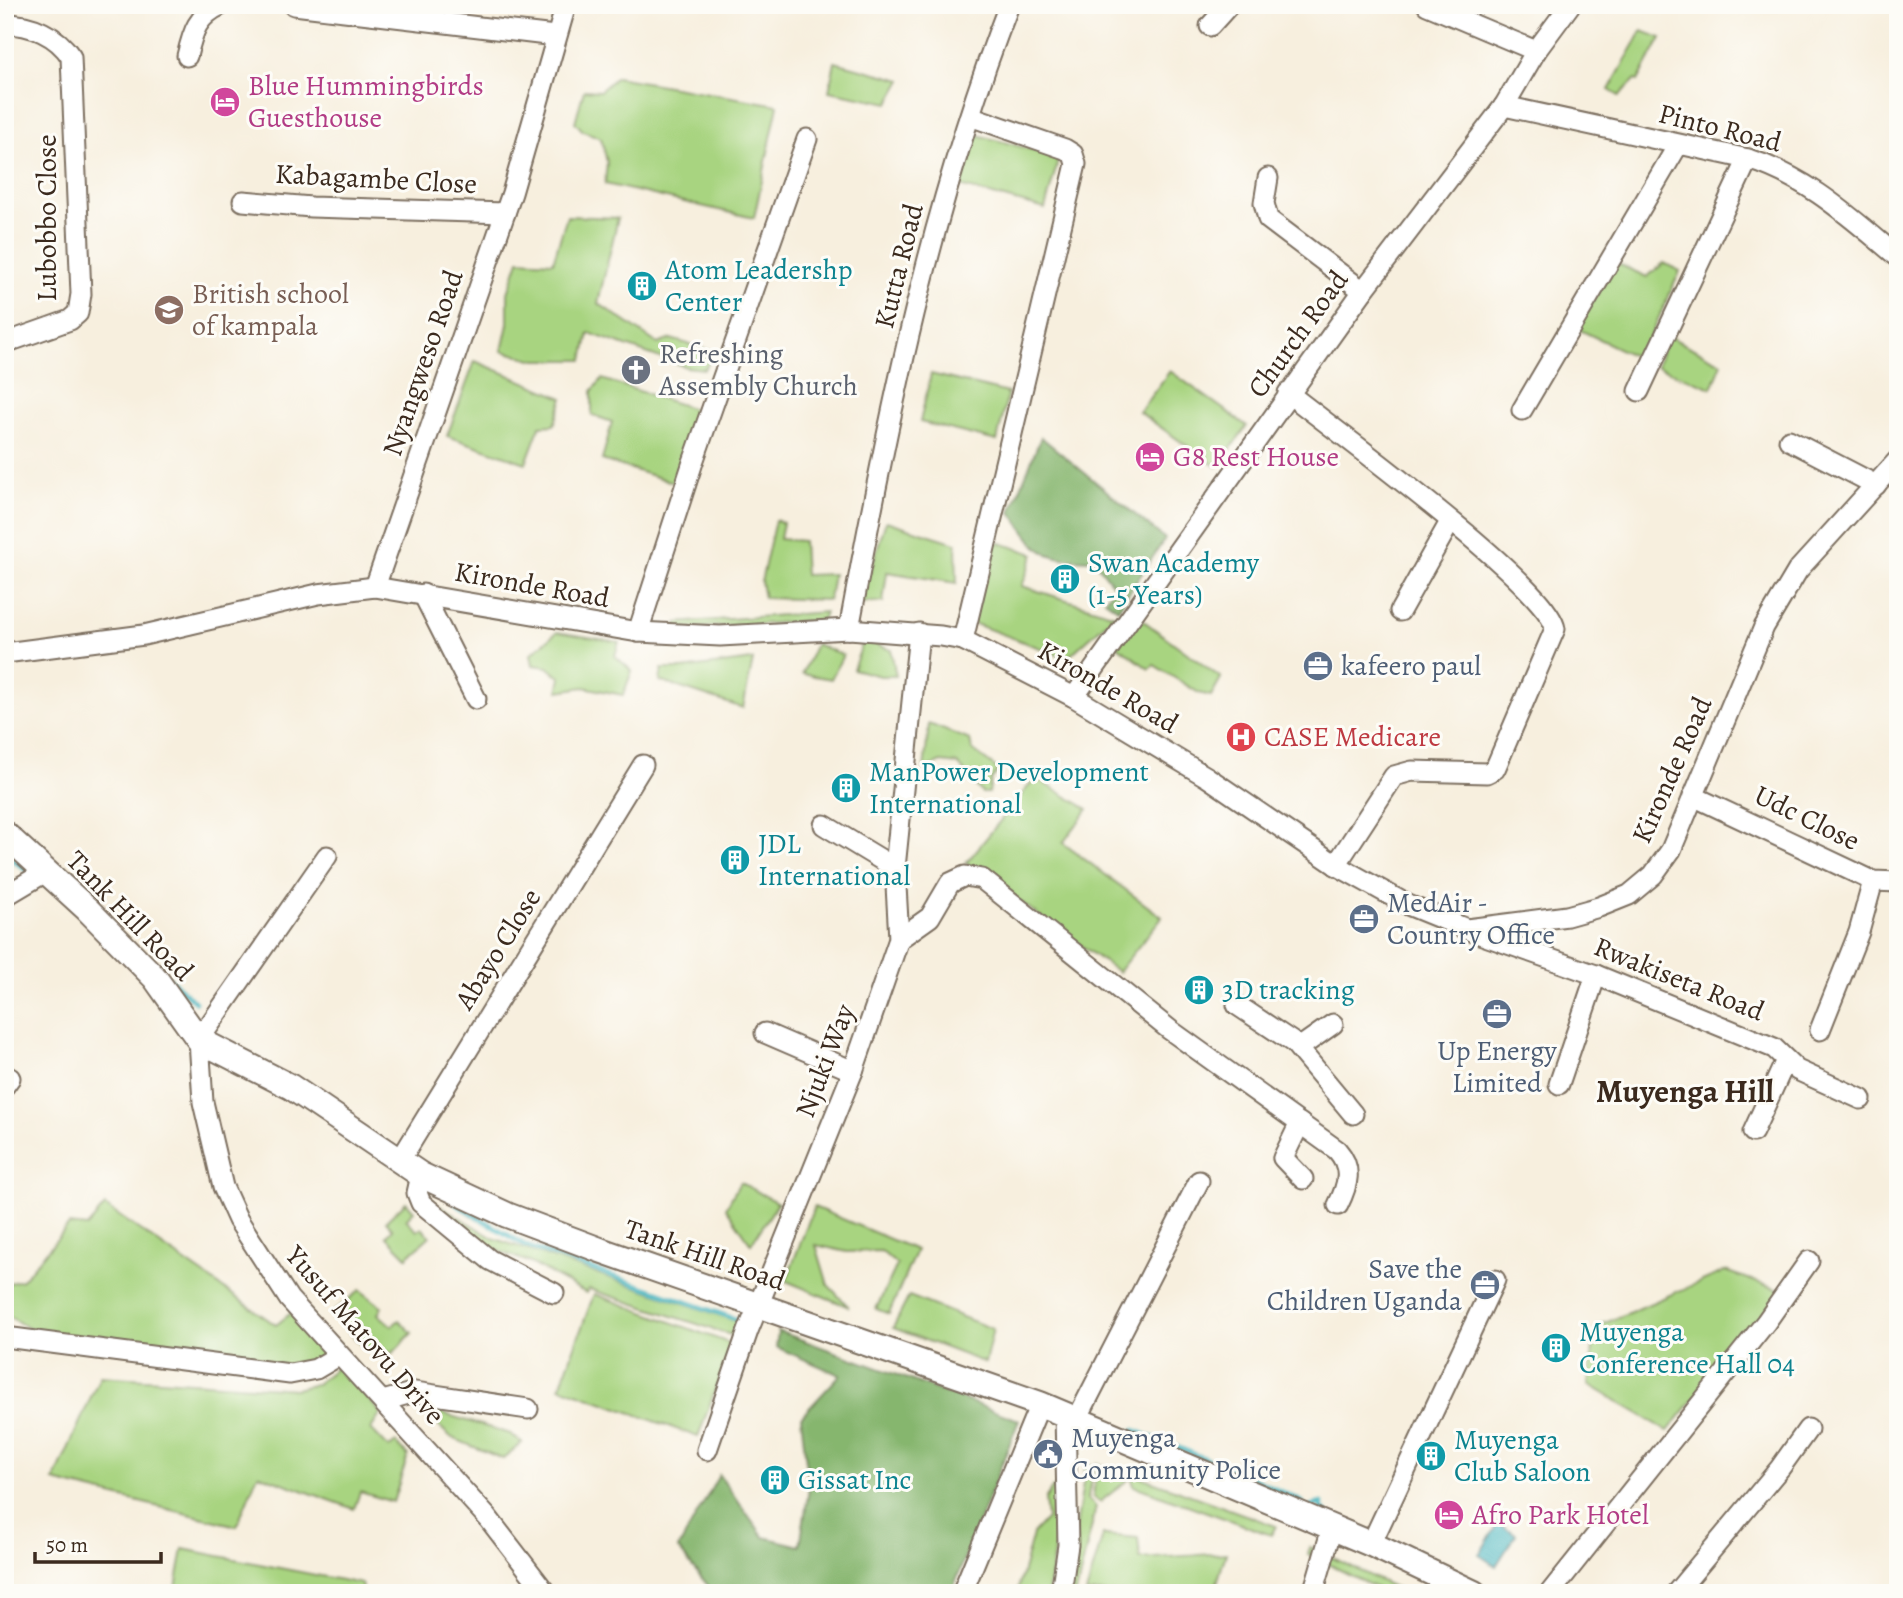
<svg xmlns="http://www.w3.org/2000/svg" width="1903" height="1598" font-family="Alegreya,serif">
<rect width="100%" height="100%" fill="#fdfcf7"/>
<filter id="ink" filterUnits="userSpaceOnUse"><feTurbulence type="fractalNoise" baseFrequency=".0143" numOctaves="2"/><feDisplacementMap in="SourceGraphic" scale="14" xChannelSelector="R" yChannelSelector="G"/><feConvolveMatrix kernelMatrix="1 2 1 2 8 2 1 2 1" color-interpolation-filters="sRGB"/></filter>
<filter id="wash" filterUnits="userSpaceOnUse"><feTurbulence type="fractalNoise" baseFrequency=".00686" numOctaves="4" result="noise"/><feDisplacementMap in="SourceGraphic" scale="28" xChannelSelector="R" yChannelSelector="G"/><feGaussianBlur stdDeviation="1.57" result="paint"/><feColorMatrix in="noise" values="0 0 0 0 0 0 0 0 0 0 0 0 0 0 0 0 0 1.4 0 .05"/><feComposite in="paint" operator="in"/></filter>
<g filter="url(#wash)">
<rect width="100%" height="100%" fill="#f7efde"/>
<g fill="#a8d480" stroke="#727f4f" stroke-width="2">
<polygon points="1642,31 1661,38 1638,81 1635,80 1619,96 1609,90"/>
<polygon points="835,62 902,80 889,103 829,91"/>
<polygon points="616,77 778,105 754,218 605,184 607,162 601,138 583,131 575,122 584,90 600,91"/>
<polygon points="970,133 1059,157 1045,209 956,185"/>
<polygon points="567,216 618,218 598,303 658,344 671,339 717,352 704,369 686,367 589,333 583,360 536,360 502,351 508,324 508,293 519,260 553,262"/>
<polygon points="1616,263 1647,277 1664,263 1680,271 1640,359 1576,328"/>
<polygon points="1668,336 1722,363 1712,388 1656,366"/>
<polygon points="475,361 563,398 554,425 540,426 526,463 447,436"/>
<polygon points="1170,371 1247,426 1217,467 1139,412"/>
<polygon points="931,374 1008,393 997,441 920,422"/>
<polygon points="602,379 703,412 689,469 676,483 602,460 612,422 592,415 592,391"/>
<polygon points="775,520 783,523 780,539 803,541 805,575 833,574 829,600 764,598 761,582"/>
<polygon points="886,521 956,543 957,583 887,572 883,602 860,603"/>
<polygon points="994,541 1034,554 1022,586 1115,615 1067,658 972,623"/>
<polygon points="825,612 822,620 677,629 677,623"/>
<polygon points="1137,616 1221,678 1211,696 1199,693 1154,665 1149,669 1118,646"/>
<polygon points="557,632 619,642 615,656 632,671 623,695 584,687 558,691 561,678 548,667 533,665 531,654"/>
<polygon points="864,640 891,650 896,676 880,676 853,669"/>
<polygon points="816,644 843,655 831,679 802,674"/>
<polygon points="753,660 743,708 660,681 662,669 682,669"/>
<polygon points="929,724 970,740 972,750 999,770 991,780 989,793 982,793 958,764 941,762 924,769"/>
<polygon points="1035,778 1088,809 1063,843 1162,917 1118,972 966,863"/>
<polygon points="740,1182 778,1203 751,1244 726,1208"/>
<polygon points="406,1202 414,1211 406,1219 417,1231 422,1228 430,1236 407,1257 386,1236 393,1229 386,1221"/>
<polygon points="105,1206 276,1325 295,1310 328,1353 303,1369 244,1364 30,1329 5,1314 5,1284 22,1280 69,1225 87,1227"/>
<polygon points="441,1206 493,1238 742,1323 737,1337 589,1289 586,1293 529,1262 490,1248 442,1212"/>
<polygon points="814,1207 916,1250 889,1314 876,1309 897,1265 881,1251 847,1252 816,1245 828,1285 849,1307 786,1281"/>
<polygon points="1725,1271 1782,1291 1668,1431 1588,1384 1596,1327"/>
<polygon points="360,1290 382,1307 378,1314 392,1326 399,1320 412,1333 393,1353 365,1349 332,1313"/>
<polygon points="594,1294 732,1344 698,1437 560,1387"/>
<polygon points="909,1296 993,1329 985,1363 893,1328"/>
<polygon points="338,1366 381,1413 371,1429 389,1448 396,1443 408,1455 393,1502 360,1492 354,1509 258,1474 237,1526 54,1481 100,1376 296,1389 316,1384"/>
<polygon points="428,1409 510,1434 522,1443 503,1459 452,1438 424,1413"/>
<polygon points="1097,1463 1129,1479 1100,1502 1093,1497"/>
<polygon points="1086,1464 1093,1465 1088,1499 1096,1507 1076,1593 1066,1593"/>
<polygon points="1130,1473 1276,1526 1271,1535 1134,1486"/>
<polygon points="1052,1488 1063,1488 1048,1593 1017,1593 1033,1534 1047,1519 1045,1499"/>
<polygon points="1103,1535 1138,1538 1140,1559 1226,1553 1214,1593 1086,1593"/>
<polygon points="1310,1547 1406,1593 1386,1593 1308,1554"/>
<polygon points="183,1549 362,1584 361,1593 175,1593"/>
</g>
<g fill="#86b66e" stroke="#607046" stroke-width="2">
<path d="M1041 437 1165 539 1118 609 1105 600 1114 586 1094 560C1041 559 1041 555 1011 512Z"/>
<polygon points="778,1331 1019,1420 951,1593 714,1593 678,1549 719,1475 764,1537 800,1546 809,1488 801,1417 840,1375 776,1347"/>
</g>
<polygon fill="#45b4be" stroke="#406f6e" stroke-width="2" points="1498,1523 1516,1534 1496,1566 1479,1555"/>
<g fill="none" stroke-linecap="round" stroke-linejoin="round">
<g stroke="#45b4be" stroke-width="5">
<polyline points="5,854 30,873"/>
<polyline points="169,978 195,1002"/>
<polyline points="456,1204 526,1246 744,1322"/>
<polyline points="1134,1430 1244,1474 1302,1502"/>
<polyline points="1311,1506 1322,1503 1321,1509 1326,1512"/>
</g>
</g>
</g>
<g filter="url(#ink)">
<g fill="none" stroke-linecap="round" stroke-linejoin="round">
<g stroke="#7d6f61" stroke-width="23">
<g id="minor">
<polyline points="294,5 555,36"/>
<polyline points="1427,5 1536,51"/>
<path d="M5 24C31 24 57 35 71 57L81 294 78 313 70 320 5 343"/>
<polyline points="1210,26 1229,5"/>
<path d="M187 56C193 31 197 16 221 5"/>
<path d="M1504 106 1748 159C1808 177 1851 218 1898 257"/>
<polyline points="1268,178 1264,203 1268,219 1363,291"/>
<polyline points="243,201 311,207 505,213"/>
<polyline points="1639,391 1748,159"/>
<path d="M1288 393C1333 429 1550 587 1555 629L1495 769 1487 773 1412 771 1394 776 1336 865"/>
<polyline points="1522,410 1678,145"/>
<polyline points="1789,440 1876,485"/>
<polyline points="375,587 512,193 566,5"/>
<polyline points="423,594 476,699"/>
<polyline points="1400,611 1450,522"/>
<path d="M849 629C888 418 931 205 1009 5"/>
<polyline points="638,632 693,462 807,139"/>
<polyline points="963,640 1076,164 1073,154 1065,149 970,116"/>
<polyline points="5,653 144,635 318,594 375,587 638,632 720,636 849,629 941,636 963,640 1074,697 1207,777 1336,865 1408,905 1467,929 1567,916 1599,907 1629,895 1653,875 1671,850 1764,627 1798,570 1898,460"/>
<polyline points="1074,697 1363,291 1504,106 1536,51 1570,5"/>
<polyline points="1693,796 1873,881 1898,882"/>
<polyline points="824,825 895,868"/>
<polyline points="327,856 199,1040 203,1102 223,1187 238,1220 289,1299 488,1518 546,1593"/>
<polyline points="5,896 47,871"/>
<polyline points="1471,931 1596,975 1774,1048 1797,1070 1861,1099"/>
<polyline points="899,939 895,868 919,633"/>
<polyline points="1237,1005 1294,1043 1353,1114"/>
<polyline points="1820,1030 1859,932 1873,881"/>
<polyline points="765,1033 853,1071"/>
<polyline points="1299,1048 1333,1024"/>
<polyline points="5,1075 10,1078 5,1085"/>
<polyline points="1559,1084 1596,975"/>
<polyline points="1300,1123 1283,1158 1303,1179"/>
<polyline points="1753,1132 1786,1060"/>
<polyline points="399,1162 643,765"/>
<polyline points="421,1175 417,1193 421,1203 490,1260 554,1293"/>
<polyline points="5,1337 290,1374 316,1369 338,1356"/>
<polyline points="383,1401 415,1392 528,1409"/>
<polyline points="1077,1419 1199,1181"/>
<path d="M707 1450 748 1331 853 1071 899 939 930 917 950 883 965 876 982 879 1170 1030 1337 1150C1353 1168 1348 1185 1338 1205"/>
<polyline points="1371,1544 1495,1280"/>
<polyline points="962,1593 1040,1404"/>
<polyline points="1061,1593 1068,1545 1065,1415"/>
<polyline points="1313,1593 1332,1528"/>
<polyline points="1550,1593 1766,1322 1809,1261"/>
<polyline points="1676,1593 1780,1468 1808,1429"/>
</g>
</g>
<g stroke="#7d6f61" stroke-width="28">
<polyline id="tertiary" points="5,834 87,909 155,978 199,1040 291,1087 421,1175 507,1215 600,1250 1040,1404 1371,1544 1474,1593"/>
</g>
<use href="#minor" stroke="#fff" stroke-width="19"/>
<use href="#tertiary" stroke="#fff" stroke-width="24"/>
</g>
</g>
<defs>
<g id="hotel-disc" transform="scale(1.575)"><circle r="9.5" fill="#d1479c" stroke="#fdfcf7"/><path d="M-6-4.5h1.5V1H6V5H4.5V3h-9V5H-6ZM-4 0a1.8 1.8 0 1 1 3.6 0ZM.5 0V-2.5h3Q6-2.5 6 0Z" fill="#fff"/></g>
<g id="building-disc" transform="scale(1.575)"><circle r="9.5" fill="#0f9aa8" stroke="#fdfcf7"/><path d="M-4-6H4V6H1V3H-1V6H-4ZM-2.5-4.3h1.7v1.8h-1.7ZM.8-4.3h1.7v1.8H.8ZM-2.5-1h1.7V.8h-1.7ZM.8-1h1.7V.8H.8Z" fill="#fff"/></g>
<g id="school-disc" transform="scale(1.575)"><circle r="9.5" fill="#8d6e63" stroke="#fdfcf7"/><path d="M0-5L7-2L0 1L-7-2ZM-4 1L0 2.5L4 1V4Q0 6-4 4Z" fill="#fff"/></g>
<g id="church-disc" transform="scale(1.575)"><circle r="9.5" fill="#6b7280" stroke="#fdfcf7"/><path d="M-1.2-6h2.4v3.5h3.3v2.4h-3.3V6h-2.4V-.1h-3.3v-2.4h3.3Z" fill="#fff"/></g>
<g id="office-disc" transform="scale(1.575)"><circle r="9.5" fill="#5c6f8a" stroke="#fdfcf7"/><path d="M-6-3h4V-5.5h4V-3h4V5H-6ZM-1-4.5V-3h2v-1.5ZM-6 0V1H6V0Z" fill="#fff"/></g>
<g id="hospital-disc" transform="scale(1.575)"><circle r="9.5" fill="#e0444e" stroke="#fdfcf7"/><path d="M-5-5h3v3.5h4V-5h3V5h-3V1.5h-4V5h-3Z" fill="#fff"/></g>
<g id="civic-disc" transform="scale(1.575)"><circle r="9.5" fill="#5c6f8a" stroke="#fdfcf7"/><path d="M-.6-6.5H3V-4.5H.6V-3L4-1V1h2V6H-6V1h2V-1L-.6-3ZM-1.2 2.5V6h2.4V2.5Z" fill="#fff"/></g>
</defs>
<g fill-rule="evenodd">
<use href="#hotel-disc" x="225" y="102"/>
<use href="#building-disc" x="642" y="286"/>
<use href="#school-disc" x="169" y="310"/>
<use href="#church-disc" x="636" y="370"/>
<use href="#hotel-disc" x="1150" y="457"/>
<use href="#building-disc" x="1065" y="579"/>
<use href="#office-disc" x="1318" y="666"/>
<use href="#hospital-disc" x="1241" y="737"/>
<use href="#building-disc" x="846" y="788"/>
<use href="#building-disc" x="735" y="860"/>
<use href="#office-disc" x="1364" y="919"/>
<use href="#building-disc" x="1199" y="990"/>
<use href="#office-disc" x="1497" y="1014"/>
<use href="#office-disc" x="1485" y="1285"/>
<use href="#building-disc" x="1556" y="1348"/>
<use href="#civic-disc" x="1048" y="1454"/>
<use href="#building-disc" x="1431" y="1456"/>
<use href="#building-disc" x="775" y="1480"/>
<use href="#hotel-disc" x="1449" y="1515"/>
</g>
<g text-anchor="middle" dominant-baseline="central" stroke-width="6" stroke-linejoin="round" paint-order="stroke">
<g font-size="28" fill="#b23c85" stroke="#fdfcf7" text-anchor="start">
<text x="248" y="86">Blue Hummingbirds<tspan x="248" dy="32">Guesthouse</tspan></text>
<text x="1173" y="457">G8 Rest House</text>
<text x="1472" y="1515">Afro Park Hotel</text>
</g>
<g font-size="28" fill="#3b2a1e" stroke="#fdfcf7">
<text transform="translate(1720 128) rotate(14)">Pinto Road</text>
<text transform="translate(376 179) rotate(3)">Kabagambe Close</text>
<text transform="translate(47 218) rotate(-90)">Lubobbo Close</text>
<text transform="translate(899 266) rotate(-76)">Kutta Road</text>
<text transform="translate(1298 334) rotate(-54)">Church Road</text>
<text transform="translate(423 363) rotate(-71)">Nyangweso Road</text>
<text transform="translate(532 585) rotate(10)">Kironde Road</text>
<text transform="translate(1108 687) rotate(30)">Kironde Road</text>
<text transform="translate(1672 770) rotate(-66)">Kironde Road</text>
<text transform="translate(1807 818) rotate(26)">Udc Close</text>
<text transform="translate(130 916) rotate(46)">Tank Hill Road</text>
<text transform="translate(498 949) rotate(-58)">Abayo Close</text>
<text transform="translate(1679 979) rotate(22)">Rwakiseta Road</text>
<text transform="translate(825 1061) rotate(-69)">Njuki Way</text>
<text transform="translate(705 1255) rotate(19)">Tank Hill Road</text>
<text transform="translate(365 1335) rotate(49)">Yusuf Matovu Drive</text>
</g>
<g font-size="28" fill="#0d838f" stroke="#fdfcf7" text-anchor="start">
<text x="665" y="270">Atom Leadershp<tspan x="665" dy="32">Center</tspan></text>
<text x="1088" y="563">Swan Academy<tspan x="1088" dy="32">(1-5 Years)</tspan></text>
<text x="869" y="772">ManPower Development<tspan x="869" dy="32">International</tspan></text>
<text x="758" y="844">JDL<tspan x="758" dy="32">International</tspan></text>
<text x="1222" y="990">3D tracking</text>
<text x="1579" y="1332">Muyenga<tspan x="1579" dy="32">Conference Hall 04</tspan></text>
<text x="1454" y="1440">Muyenga<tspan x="1454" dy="32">Club Saloon</tspan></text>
<text x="798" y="1480">Gissat Inc</text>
</g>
<g font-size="28" fill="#785e54" stroke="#fdfcf7" text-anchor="start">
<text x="192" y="294">British school<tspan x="192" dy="32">of kampala</tspan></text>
</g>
<g font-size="28" fill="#5b616d" stroke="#fdfcf7" text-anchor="start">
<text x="659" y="354">Refreshing<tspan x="659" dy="32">Assembly Church</tspan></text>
</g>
<g font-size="28" fill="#4e5e75" stroke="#fdfcf7" text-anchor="start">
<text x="1341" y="666">kafeero paul</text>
<text x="1387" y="903">MedAir -<tspan x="1387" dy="32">Country Office</tspan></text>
<text x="1497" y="1051" text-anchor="middle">Up Energy<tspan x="1497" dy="32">Limited</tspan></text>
<text x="1462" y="1269" text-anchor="end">Save the<tspan x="1462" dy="32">Children Uganda</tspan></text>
<text x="1071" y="1438">Muyenga<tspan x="1071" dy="32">Community Police</tspan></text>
</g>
<g font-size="28" fill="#be3a42" stroke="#fdfcf7" text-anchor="start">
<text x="1264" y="737">CASE Medicare</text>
</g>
<g font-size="32" font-weight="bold" fill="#3b2a1e" stroke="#fdfcf7">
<text x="1685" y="1091">Muyenga Hill</text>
</g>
</g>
<rect width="1903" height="1598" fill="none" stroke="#fdfcf7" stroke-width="28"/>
<path d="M35 1552v10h126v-10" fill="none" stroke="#3b2a1e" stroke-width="3.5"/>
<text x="46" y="1552" font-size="21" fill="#3b2a1e" stroke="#fdfcf7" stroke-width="5" paint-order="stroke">50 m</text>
</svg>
